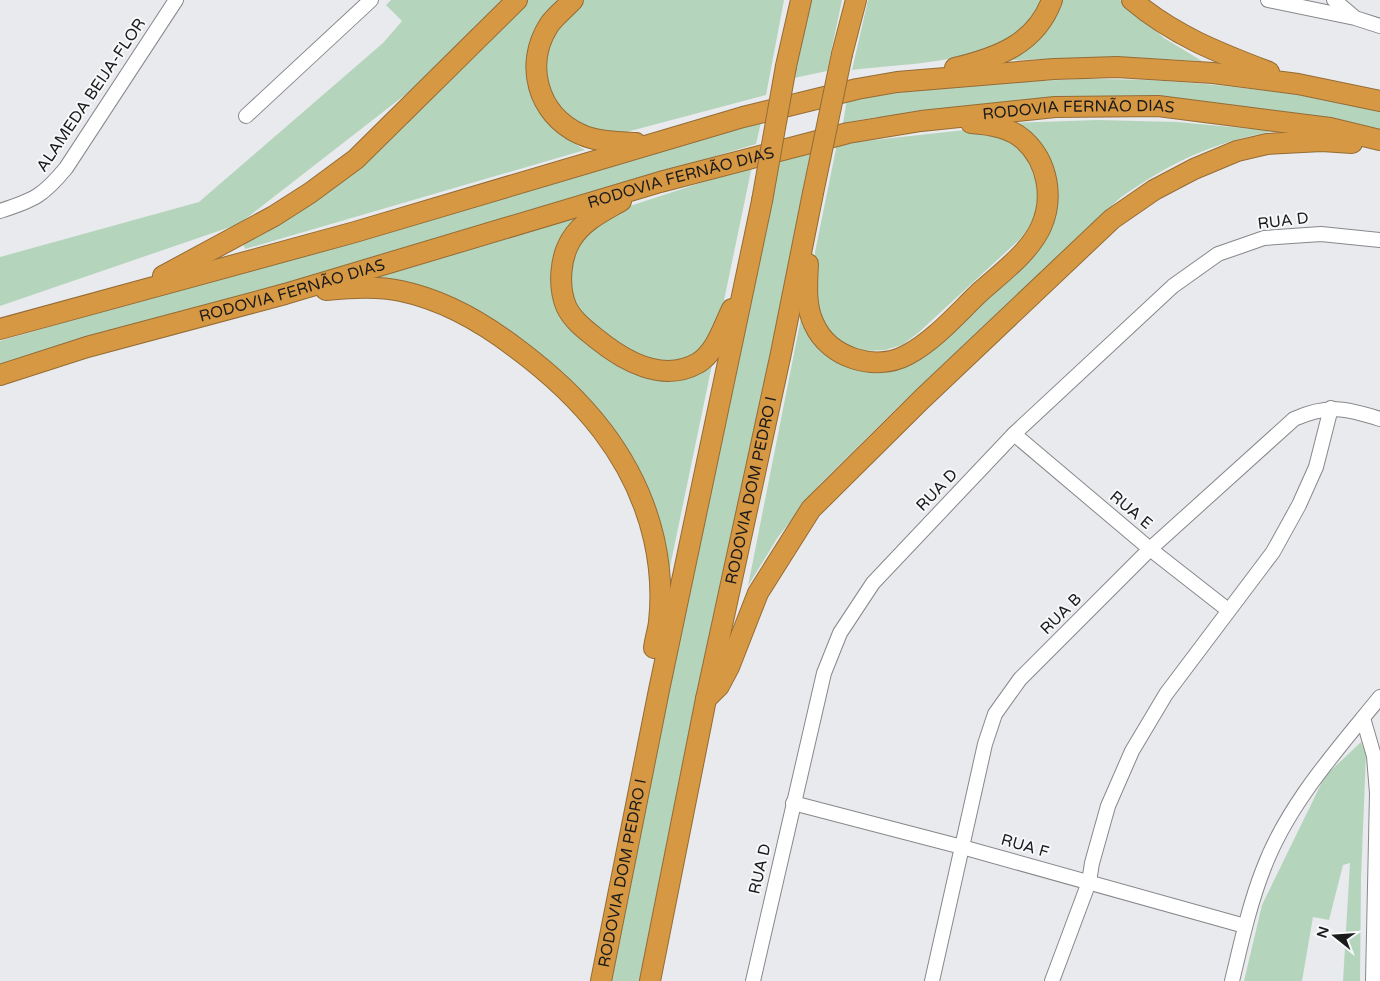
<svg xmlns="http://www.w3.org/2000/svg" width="1380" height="981" font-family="'Varela Round',sans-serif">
<rect width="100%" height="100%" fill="#e9eaed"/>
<g fill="#b5d4bc">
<polygon points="391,0 505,0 419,84 239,224 0,306 0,257 199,202 383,43 402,21 386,5"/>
<path d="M528 0H563L534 101C547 125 562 136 585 150L245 249 243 243 463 66Z"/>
<polygon points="584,0 784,0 766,95 619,134 599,133 566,118 543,81 546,47 554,30"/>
<polygon points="810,0 842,0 827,71 794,78"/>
<path d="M868 0H1044C1038 9 1033 22 1025 28 978 65 909 63 852 70Z"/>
<polygon points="1059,0 1120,0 1164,38 1202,61 1122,57 1014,60 1007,57"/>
<path d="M1080 79C1182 78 1281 90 1380 109V131L1245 110 921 121 876 117 843 123 847 99 959 85Z"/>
<polygon points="762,118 756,144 496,222 0,366 0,341"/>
<path d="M1098 120 1177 122 1275 131C1214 142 1171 162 1120 198L901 404 820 484 778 537 748 586 801 318 814 338 830 353 913 361 1054 204 1008 123Z"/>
<path d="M965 130C980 131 999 134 1013 142 1033 154 1040 188 1036 209 1034 221 1027 230 1020 239L918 333 902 345 885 350 867 351 850 346 835 338 824 327 813 290 815 252 837 144Z"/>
<polygon points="811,149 729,570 642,981 606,981 777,156"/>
<polygon points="752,166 722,310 715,330 695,357 664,365 609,341 578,309 571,293 570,259 587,228 627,207"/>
<polygon points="583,214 558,245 578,335 597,352 637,375 651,378 713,360 666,586 642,485 526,348 369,279"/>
<polygon points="1361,742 1366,754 1361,879 1360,981 1343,981 1350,863 1343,865 1329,920 1313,917 1302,981 1244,981 1262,905 1325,776"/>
</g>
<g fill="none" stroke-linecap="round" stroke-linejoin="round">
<g stroke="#87888b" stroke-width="16">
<g id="minor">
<polyline points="1268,0 1355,18 1380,26"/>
<polyline points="1334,0 1353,16"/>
<polyline points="246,116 371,0"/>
<path d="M0 211C34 200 43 196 66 168L176 0"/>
<polyline points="1014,434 1150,549 1228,610"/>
<polyline points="1363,718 1374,756 1377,793 1373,981"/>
<polyline points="793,803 962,847 1245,926"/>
<polyline points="753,981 824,673 840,633 873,583 1014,434 1173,286 1218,254 1264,238 1321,234 1380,240"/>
<path d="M932 981 985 744 995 714 1020 679 1150 549 1294 419C1327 404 1346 408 1380 419"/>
<polyline points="1052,981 1089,882 1092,863 1108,806 1132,751 1166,694 1273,552 1299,505 1316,467 1331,408"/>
<path d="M1232 981C1241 944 1249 906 1263 870 1287 805 1337 750 1380 697"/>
</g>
</g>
<g stroke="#946c35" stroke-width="22">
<g id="highway">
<path d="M573 0C566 8 555 16 549 25 524 64 537 114 580 134 597 142 617 142 636 143"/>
<path d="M1132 0C1173 35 1219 53 1269 72"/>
<polyline points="842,54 856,0"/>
<polyline points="786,66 801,0"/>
<path d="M955 68C997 58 1036 44 1052 0"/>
<path d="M621 201C604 211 582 221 571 240 560 258 558 286 566 306 572 320 586 330 597 339 624 361 663 383 698 363 716 352 723 327 732 309"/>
<path d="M808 264C807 284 805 306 814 324 829 358 875 372 907 355 935 340 957 314 979 293 1000 274 1029 253 1041 227 1054 198 1048 162 1024 140 1011 128 988 124 971 123"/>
<polyline points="163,276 274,216 310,193 356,159 517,0"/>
<path d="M326 290C351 288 377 286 401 291 444 300 482 322 516 348 582 397 635 457 654 539 660 566 662 595 659 622 658 631 655 639 654 648"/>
<polyline points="0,329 355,232 743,117 857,89 897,82 1054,69 1117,67 1213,73 1298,84 1380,101"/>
<path id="s1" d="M0 375 87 347 285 294 660 182 848 133 921 121 1055 107 1158 106 1330 128 1380 140"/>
<polyline points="706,699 719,686 729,667 758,593 811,509 922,399 1112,219 1154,190 1194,169 1237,151 1267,144 1322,141 1352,143"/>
<path id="s2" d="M601 981 659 690 762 201"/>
<path id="s3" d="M650 981 706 699 781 353 813 193"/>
</g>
</g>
<use href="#minor" stroke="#fff" stroke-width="14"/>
<use href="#highway" stroke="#d69843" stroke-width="20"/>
<g stroke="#946c35" stroke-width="22" stroke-linecap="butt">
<g id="highway-bridge">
<polyline points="813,193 842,54"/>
<polyline points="762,201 786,66"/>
</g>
</g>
<use href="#highway-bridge" stroke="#d69843" stroke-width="20"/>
</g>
<g text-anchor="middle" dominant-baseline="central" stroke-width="4" stroke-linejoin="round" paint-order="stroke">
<g font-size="16" fill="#1a1a1b" stroke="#f6f8fa">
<text transform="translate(91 95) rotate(-56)">ALAMEDA BEIJA-FLOR</text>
<text stroke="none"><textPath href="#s1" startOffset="1114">RODOVIA FERNÃO DIAS</textPath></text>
<text stroke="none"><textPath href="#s1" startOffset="709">RODOVIA FERNÃO DIAS</textPath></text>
<text transform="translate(1283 221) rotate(-7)">RUA D</text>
<text stroke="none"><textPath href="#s1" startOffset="304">RODOVIA FERNÃO DIAS</textPath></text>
<text stroke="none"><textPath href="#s3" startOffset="501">RODOVIA DOM PEDRO I</textPath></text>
<text transform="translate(937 490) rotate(-46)">RUA D</text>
<text transform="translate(1131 510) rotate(40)">RUA E</text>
<text transform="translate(1061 614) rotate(-45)">RUA B</text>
<text transform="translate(1025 846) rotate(16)">RUA F</text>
<text transform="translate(760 869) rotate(-77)">RUA D</text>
<text stroke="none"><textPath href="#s2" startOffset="110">RODOVIA DOM PEDRO I</textPath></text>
</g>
</g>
<g transform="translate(1335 936) rotate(287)" stroke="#f6f8fa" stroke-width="4" paint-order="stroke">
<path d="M0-4L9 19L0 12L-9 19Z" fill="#1a1a1b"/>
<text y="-8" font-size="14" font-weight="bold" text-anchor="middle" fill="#1a1a1b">N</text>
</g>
</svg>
